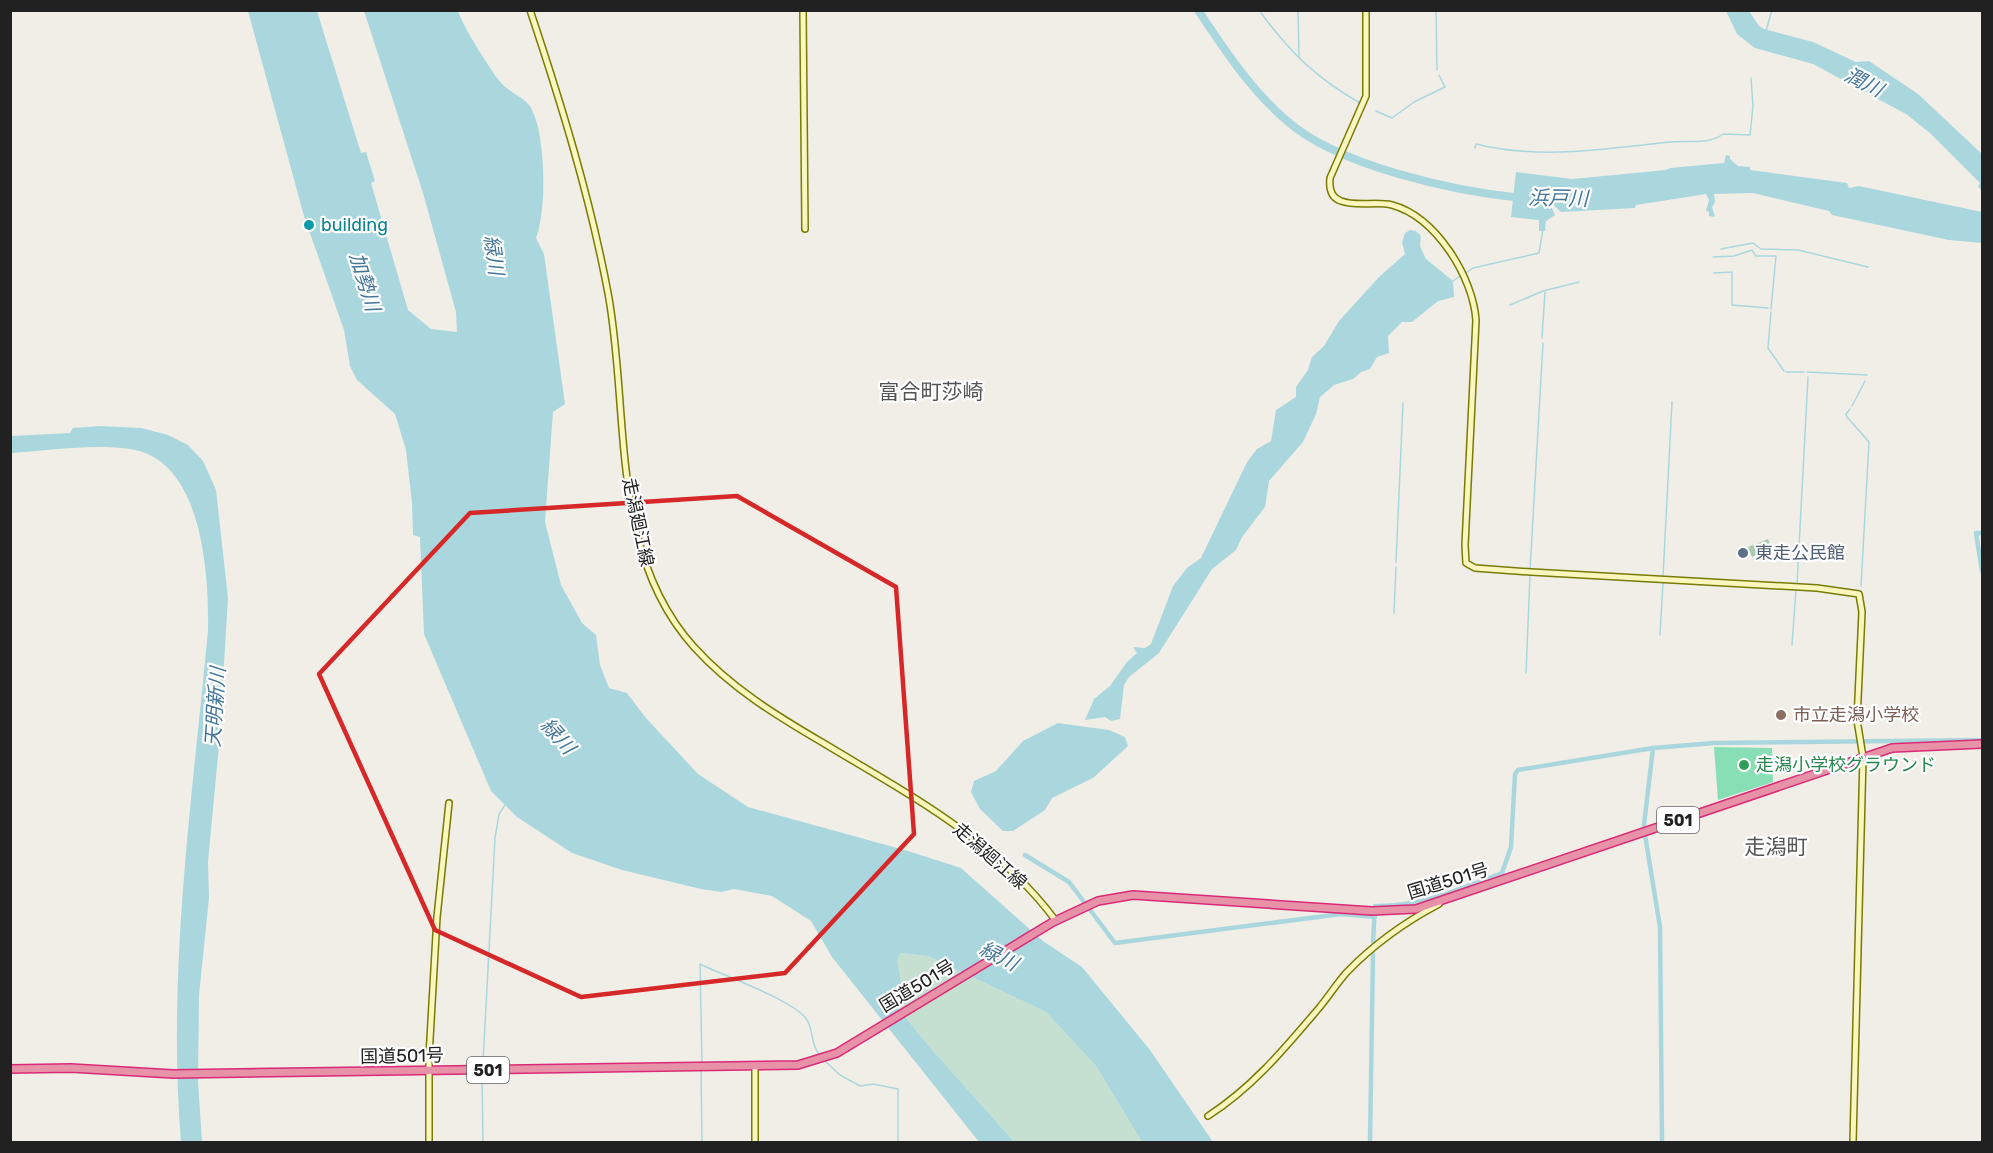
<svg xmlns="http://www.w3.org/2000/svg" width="1993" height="1153" font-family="Rubik,'Noto Sans JP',sans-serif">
<rect width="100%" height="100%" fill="#f1eee8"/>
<path fill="#c5dfd1" d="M900 953 928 956 1046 1012 1096 1066 1142 1142H1014C975 1096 932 1053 896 1005L903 995 896 960Z"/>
<polygon fill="#a9caac" points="1768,539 1772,549 1752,557 1748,547"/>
<polygon fill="#88dfb6" points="1714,747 1772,748 1773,782 1718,800"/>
<g fill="#aad7de">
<path d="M248 11H317L361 153 366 152 375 181 371 183 408 310 431 329 457 332 456 312 423 193 364 11H458C462 25 492 73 503 85 511 93 526 98 531 108 546 135 547 210 536 238L544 254 565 404 553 412 545 522 561 585 582 623 596 635 600 665 609 688 627 693 645 717 698 774 748 807 908 851 961 868 1043 941 1082 967 1150 1050 1213 1142H1142L1096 1066 1046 1012 928 956 900 953 897 960 903 996 896 1005C932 1053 975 1096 1014 1142H979L832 957 811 921 772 896 734 889 721 892 701 889 622 870 572 853 517 817 491 791 424 634 420 537 413 535 412 503 406 450 395 414 357 380 350 366 344 330 304 216Z"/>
<polygon points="1726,11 1749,11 1759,26 1764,29 1813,42 1856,62 1869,61 1918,94 1982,154 1982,191 1978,186 1980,183 1930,133 1906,114 1813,64 1755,48 1737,34"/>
<polygon points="1726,155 1730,156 1730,159 1738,166 1750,167 1750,170 1847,183 1849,188 1859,186 1982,212 1982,243 1949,240 1832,215 1829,211 1753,193 1714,194 1715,202 1712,207 1715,217 1709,216 1709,212 1706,211 1709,200 1706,194 1636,205 1635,208 1561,212 1553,205 1551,206 1555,215 1546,221 1545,231 1539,231 1539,220 1511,217 1516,172 1572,179 1666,170 1670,168 1724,163"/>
<polygon points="1410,230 1416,231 1421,236 1420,246 1426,259 1453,281 1454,297 1438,301 1412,322 1402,322 1388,336 1389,353 1377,357 1370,369 1361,372 1353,379 1334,385 1320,397 1316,414 1303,442 1269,481 1265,507 1242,537 1236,550 1212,569 1159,653 1129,677 1124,685 1120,719 1111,721 1105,717 1085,720 1094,699 1110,686 1127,662 1137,653 1133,647 1145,648 1151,644 1173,586 1187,568 1201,558 1247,462 1257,449 1271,441 1276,410 1296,397 1296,387 1308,370 1312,357 1324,346 1339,321 1379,277 1405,254 1402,242 1405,233"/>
<path d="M100 426 141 428 168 435 188 445 203 461 216 490 228 598 219 745 208 862 209 898 199 995 198 1081 202 1142H181C167 971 192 801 208 631 209 577 203 468 139 451 105 442 46 451 11 453V436L70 433 73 428Z"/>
<polygon points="1058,723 1109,730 1125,737 1128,746 1093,778 1052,798 1045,810 1013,831 1003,831 980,809 971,792 974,781 996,771 1023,741"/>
</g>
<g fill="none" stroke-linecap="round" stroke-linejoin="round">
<g stroke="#aad7de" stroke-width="1.5">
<polyline points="1298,10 1299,58"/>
<polyline points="1436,10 1437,70"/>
<path d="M1261 13C1291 53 1316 78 1360 103"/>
<polyline points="1766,31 1772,10"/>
<polyline points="1376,111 1392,118 1414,102 1445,87 1439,75"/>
<path d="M1475 148 1476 144C1541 160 1604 149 1670 142 1688 140 1709 145 1723 134L1750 135 1753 106 1751 78"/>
<polyline points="1721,249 1753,243 1761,249 1798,250 1868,267"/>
<polyline points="1713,257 1734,256 1752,250 1756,256 1776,256 1771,309"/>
<polyline points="1714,273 1732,272 1732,305 1768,308"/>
<polyline points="1464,274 1473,268 1539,253 1543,229"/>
<polyline points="1453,281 1460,276"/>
<polyline points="1510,305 1543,291 1579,282"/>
<polyline points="1771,312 1768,348 1784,371"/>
<polyline points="1542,338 1545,292"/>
<polyline points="1786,372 1804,372"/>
<polyline points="1807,372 1867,375"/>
<polyline points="1852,406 1865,381"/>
<polyline points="1850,409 1846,414 1847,417 1869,442 1861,586"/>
<polyline points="1396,562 1403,403"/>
<polyline points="1530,570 1543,343"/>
<polyline points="1663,577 1672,402"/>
<polyline points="1797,585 1808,377"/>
<polyline points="1394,613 1396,567"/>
<polyline points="1660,635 1663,582"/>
<polyline points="1792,645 1796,589"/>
<polyline points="1526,673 1530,575"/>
<polyline points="824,1060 840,1075 860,1086 873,1084 898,1089 898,1142"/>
<polyline points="483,1062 495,838 499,814 505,805"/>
<path d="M702 1064 700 964C724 976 796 1001 807 1020 814 1031 810 1043 819 1054"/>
<polyline points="701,1068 702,1142"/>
<polyline points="482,1074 483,1142"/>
</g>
<g stroke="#aad7de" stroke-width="4.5">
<polyline points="1982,533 1976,533 1982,571"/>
<polyline points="1644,825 1653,748"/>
<polyline points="1645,835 1660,927 1662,1142"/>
<polyline points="1025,855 1069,882 1115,943 1341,914 1375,917"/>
<path d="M1373 942 1375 906C1421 907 1460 889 1502 873L1511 847 1515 774 1518 770 1653 748 1714 743 1982 740"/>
<polyline points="1370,1142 1373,954"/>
</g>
<path stroke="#aad7de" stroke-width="8" d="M1198 10C1224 49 1250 89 1286 120 1337 166 1454 191 1521 198"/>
<g stroke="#787b06" stroke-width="8">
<g id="secondary">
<path d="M530 10C561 103 590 197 608 293 630 410 608 552 694 647 731 688 777 716 825 744 908 794 997 841 1056 921"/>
<polyline points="803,10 805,229"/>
<path d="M1366 10V96L1330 178C1329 188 1331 198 1341 201 1357 207 1376 201 1392 205 1436 217 1473 277 1476 320L1465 545 1466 563 1475 568 1531 572 1817 588 1859 594 1862 612 1857 720 1863 757 1853 1142"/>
<polyline points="755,1067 755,1142"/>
<path d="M1208 1116C1253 1087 1285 1048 1319 1008 1329 996 1337 983 1347 972 1374 944 1405 922 1439 904"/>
<polyline points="429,1142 429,1056 437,917 449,803"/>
</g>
</g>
<g stroke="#da2a76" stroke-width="10">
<polyline id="highway" points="10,1069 71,1068 173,1074 798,1065 837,1053 1053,922 1098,901 1133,895 1372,911 1416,909 1892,748 1982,744"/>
</g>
<use href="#secondary" stroke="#f9f7be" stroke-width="5"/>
<use href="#highway" stroke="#e792a9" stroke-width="7"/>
</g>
<path fill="none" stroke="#d62828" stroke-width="4.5" stroke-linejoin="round" d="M737 496 896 587 914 834 785 973 581 997 435 930 319 674 470 513Z"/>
<circle fill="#0f9aa8" stroke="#fff" stroke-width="2" cx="309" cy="225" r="6"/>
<circle fill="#5c6f8a" stroke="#fff" stroke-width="2" cx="1743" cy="553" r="6"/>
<circle fill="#8d6e63" stroke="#fff" stroke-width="2" cx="1781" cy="715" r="6"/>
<circle fill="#2e9e5b" stroke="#fff" stroke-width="2" cx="1744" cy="765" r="6"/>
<g text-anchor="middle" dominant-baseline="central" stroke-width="4.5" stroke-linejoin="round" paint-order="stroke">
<g fill="#fff" stroke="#646464" stroke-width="1.5">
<rect x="1657" y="807" width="42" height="26" rx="4.5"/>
<rect x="467" y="1057" width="42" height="26" rx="4.5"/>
</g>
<g font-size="16" font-weight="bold" fill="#212121">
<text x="1678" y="820">501</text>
<text x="488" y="1070">501</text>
</g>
<g font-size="18" fill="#0d838f" stroke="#fff" text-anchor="start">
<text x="321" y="225">building</text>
</g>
<g font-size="18" fill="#212121" stroke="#fff">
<text transform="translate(638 522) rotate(78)">走潟廻江線</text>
<text transform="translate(990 856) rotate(41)">走潟廻江線</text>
<text transform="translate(1448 881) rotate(-17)">国道501号</text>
<text transform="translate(917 986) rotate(-31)">国道501号</text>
<text transform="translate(402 1056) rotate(-1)">国道501号</text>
</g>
<g font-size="18" fill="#4e5e75" stroke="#fff" text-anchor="start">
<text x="1755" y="553">東走公民館</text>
</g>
<g font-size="18" fill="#785e54" stroke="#fff" text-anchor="start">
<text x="1793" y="715">市立走潟小学校</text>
</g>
<g font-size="18" fill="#27864d" stroke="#fff" text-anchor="start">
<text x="1756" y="765">走潟小学校グラウンド</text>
</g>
<g font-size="20" font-style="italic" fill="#44769a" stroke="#fff">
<text transform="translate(1864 82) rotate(27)">潤川</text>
<text transform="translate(1558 198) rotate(1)">浜戸川</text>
<text transform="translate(494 255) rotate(82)">緑川</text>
<text transform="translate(365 282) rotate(73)">加勢川</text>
<text transform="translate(215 707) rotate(-86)">天明新川</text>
<text transform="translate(558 736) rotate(48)">緑川</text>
<text transform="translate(999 956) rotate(27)">緑川</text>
</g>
<g font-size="21" fill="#545454" stroke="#fff">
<text x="931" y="391">富合町莎崎</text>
<text x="1776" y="846">走潟町</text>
</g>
</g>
<rect width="1993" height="1153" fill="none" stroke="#212121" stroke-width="24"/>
</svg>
